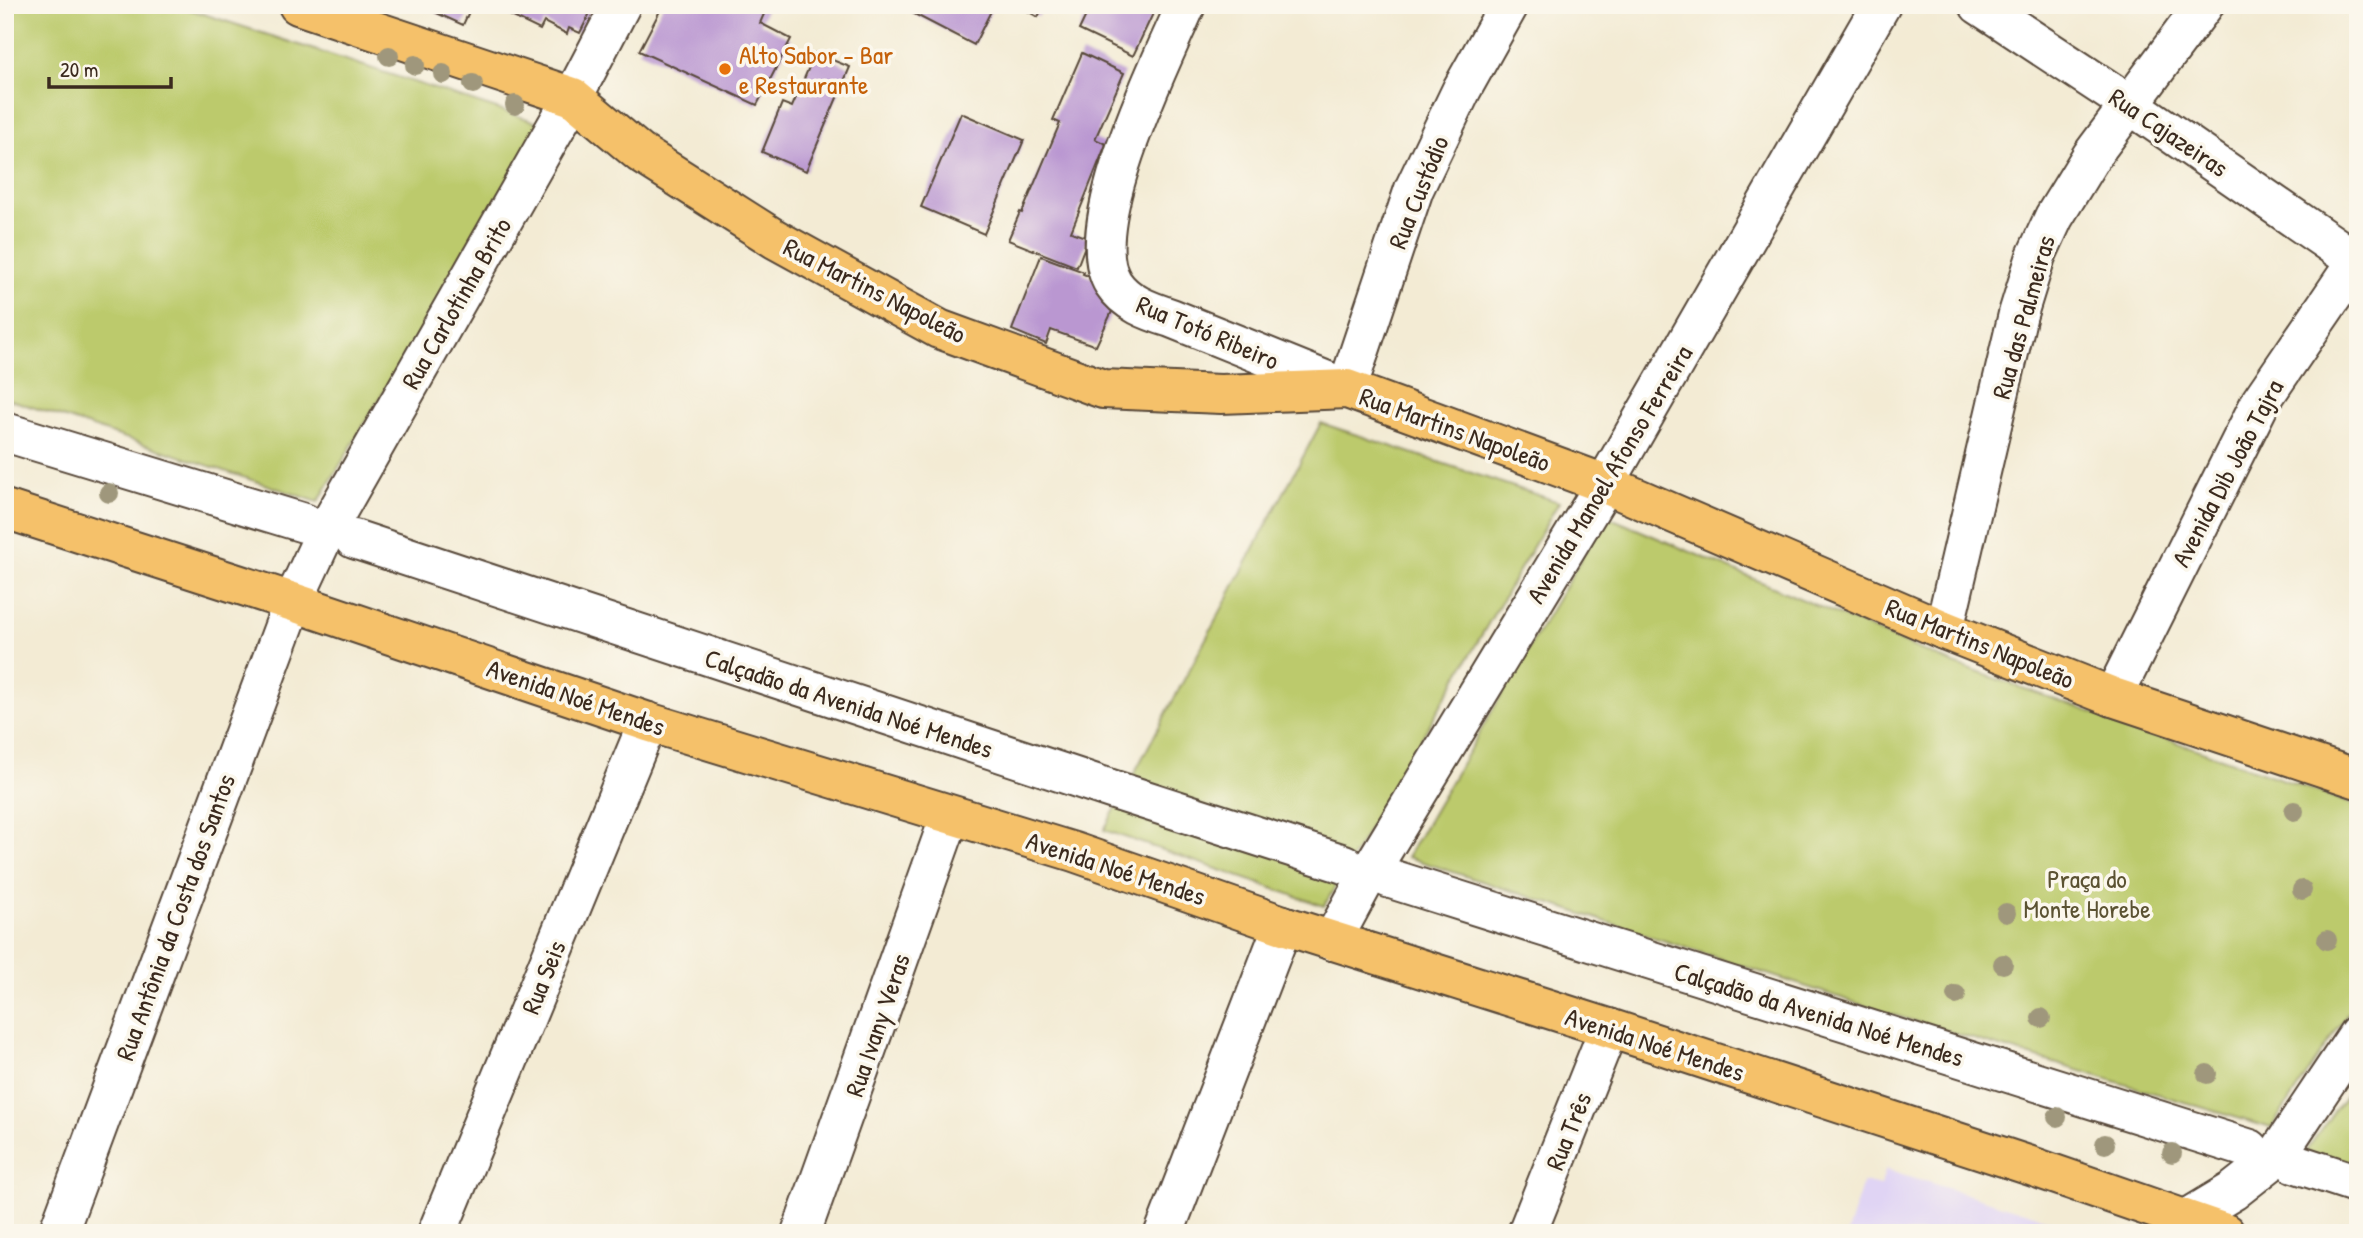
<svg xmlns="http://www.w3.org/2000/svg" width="2363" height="1238" font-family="'Patrick Hand',sans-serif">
<rect width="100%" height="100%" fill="#fbf7ec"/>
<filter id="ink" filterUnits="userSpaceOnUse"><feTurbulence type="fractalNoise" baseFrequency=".0143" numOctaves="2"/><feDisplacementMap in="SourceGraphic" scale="14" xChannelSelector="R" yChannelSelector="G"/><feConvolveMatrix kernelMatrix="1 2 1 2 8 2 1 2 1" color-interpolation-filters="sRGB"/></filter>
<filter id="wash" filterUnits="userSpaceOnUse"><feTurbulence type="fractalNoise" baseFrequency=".00686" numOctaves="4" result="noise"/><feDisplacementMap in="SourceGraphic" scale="28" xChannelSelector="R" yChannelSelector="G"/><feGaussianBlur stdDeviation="1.57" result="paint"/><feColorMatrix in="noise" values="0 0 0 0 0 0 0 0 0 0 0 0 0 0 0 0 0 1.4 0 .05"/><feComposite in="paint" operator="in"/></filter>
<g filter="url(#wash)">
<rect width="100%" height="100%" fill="#f3ebd4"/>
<polygon fill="#e0d4f4" points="1886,1169 2092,1233 1847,1233 1863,1182 1880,1186"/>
<g fill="#bcca6c" stroke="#7c7a45" stroke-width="2">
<polygon points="5,5 176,5 543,124 318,502 5,398"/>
<polygon points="1321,423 1559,502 1324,906 1104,830"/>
<polygon points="1606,516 1954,664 2358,806 2358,998 2271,1128 1887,1013 1407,857"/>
<polygon points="2358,1078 2358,1169 2305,1152"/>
</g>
<g id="blocks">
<g fill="#ba97d1">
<polygon points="433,5 472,5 463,25 430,10"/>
<polygon points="511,5 594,5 580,33 569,28 567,34 544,22 540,30 507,14"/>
<polygon points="663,5 768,5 760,23 791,39 757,105 639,51"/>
<polygon points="897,5 994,5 974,45"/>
<polygon points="1017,5 1044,5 1038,17"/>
<polygon points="1091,5 1157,5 1133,56 1079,30"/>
<polygon points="815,53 850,67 806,171 762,152 782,103 792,107"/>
<polygon points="1082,53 1124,73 1095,139 1106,144 1071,232 1088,238 1077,267 1008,240 1020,212 1022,213 1060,123 1053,120"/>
<polygon points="961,113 1024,140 984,234 921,207"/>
<polygon points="1041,256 1084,272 1083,274 1101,281 1114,307 1096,346 1051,330 1046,344 1012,330"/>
</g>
</g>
</g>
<g filter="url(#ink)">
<use href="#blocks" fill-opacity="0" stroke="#574739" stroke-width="2"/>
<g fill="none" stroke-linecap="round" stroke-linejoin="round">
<g stroke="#574739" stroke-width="42">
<g id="minor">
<path d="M1186 5C1162 61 1078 227 1113 283 1126 303 1149 311 1171 318L1347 389 1414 189 1462 89 1509 5"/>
<polyline points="1979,5 2129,104 2356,261"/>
<polyline points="5,432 304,523"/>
<polyline points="354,539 1111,789 1344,864"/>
<polyline points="1944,630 2018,314 2036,256 2054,217 2092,155 2204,5"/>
<polyline points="2113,697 2261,401 2358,259"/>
<polyline points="1388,878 2250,1149"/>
<polyline points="1332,941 1369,873 1605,484 1881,5"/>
<polyline points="2294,1163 2358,1184"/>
<polyline points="58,1233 293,602 326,531 573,97 621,5"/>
<polyline points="437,1233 648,722"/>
<polyline points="801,1233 950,816"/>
<polyline points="1164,1233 1283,925"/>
<polyline points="1527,1233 1609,1028"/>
<polyline points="2181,1233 2185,1220 2233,1191 2275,1158 2358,1034"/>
</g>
</g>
<g stroke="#574739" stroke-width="42">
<g id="major">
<polyline points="298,5 573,97 640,153 775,239 939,329 1103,389 1221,394 1347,389 1605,484 1944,630 2113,697 2358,779"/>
<polyline points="5,509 293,602 648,722 1074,852 1283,925 1609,1028 2031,1166 2225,1233"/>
</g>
</g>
<use href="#minor" stroke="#fff" stroke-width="38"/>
<use href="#major" stroke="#f5c16b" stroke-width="38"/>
</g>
<g fill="#9f977b">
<circle cx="389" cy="56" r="10"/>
<circle cx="415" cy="65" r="10"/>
<circle cx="443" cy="74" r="10"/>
<circle cx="473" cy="84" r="10"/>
<circle cx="515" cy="105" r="10"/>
<circle cx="109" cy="493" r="10"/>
<circle cx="2294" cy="811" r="10"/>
<circle cx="2302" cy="890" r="10"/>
<circle cx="2006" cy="913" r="10"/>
<circle cx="2327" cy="940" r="10"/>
<circle cx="2003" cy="964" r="10"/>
<circle cx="1956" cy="995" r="10"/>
<circle cx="2041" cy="1018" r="10"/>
<circle cx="2207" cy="1074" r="10"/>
<circle cx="2057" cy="1117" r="10"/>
<circle cx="2105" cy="1144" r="10"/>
<circle cx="2172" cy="1153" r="10"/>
</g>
</g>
<circle fill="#e8710a" stroke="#fbf7ec" stroke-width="2.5" cx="725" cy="69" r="7"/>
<g text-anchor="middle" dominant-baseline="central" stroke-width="7" stroke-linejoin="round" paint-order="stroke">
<g font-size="26" fill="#c56008" stroke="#fbf7ec" text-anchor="start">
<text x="739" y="54">Alto Sabor - Bar<tspan x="739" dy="30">e Restaurante</tspan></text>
</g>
<g font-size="26" fill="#3b2a1e" stroke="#fbf7ec">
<text transform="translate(2169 132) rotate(34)">Rua Cajazeiras</text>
<text transform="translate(1418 192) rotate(-68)">Rua Custódio</text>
<text transform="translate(875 290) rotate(27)">Rua Martins Napoleão</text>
<text transform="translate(456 303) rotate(-60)">Rua Carlotinha Brito</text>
<text transform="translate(2023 317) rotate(-74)">Rua das Palmeiras</text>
<text transform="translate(1208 332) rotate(23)">Rua Totó Ribeiro</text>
<text transform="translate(1455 429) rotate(20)">Rua Martins Napoleão</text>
<text transform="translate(2227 473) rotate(-62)">Avenida Dib João Tajra</text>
<text transform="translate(1609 474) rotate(-59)">Avenida Manoel Afonso Ferreira</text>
<text transform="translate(1980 643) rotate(22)">Rua Martins Napoleão</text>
<text transform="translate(576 697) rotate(19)">Avenida Noé Mendes</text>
<text transform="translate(849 703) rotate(18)">Calçadão da Avenida Noé Mendes</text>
<text transform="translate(1116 868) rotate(18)">Avenida Noé Mendes</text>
<text transform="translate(175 917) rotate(-70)">Rua Antônia da Costa dos Santos</text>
<text transform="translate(543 977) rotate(-68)">Rua Seis</text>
<text transform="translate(1819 1014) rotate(17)">Calçadão da Avenida Noé Mendes</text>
<text transform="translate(877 1025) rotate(-71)">Rua Ivany Veras</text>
<text transform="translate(1655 1044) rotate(18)">Avenida Noé Mendes</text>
<text transform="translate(1568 1131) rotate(-68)">Rua Três</text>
</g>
<g font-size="26" fill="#5b5232" stroke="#fbf7ec">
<text x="2087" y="878">Praça do<tspan x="2087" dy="30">Monte Horebe</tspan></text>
</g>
</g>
<rect width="2363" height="1238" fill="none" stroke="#fbf7ec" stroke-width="28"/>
<path d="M49 77v10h122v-10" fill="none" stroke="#3b2a1e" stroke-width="3.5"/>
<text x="60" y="77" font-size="21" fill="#3b2a1e" stroke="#fbf7ec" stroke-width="5" paint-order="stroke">20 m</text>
</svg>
